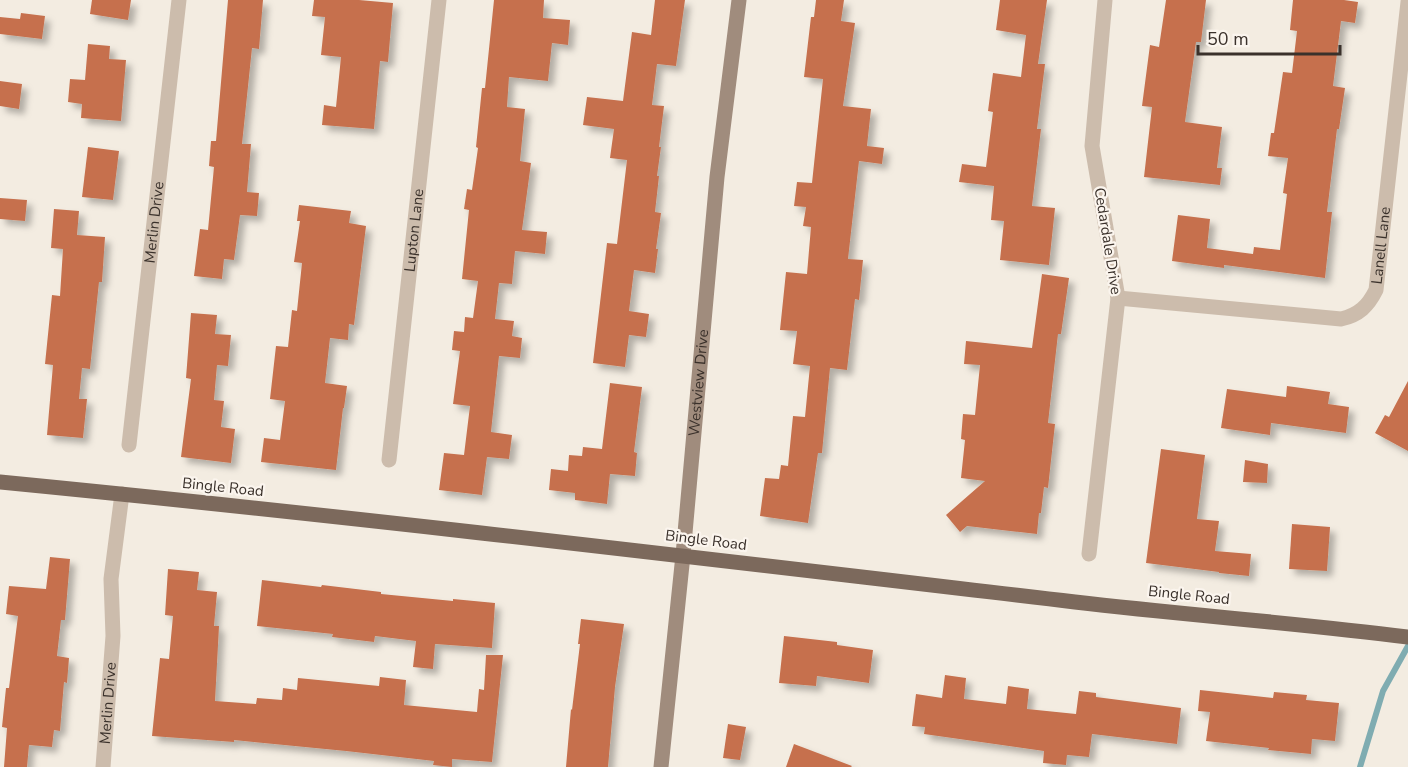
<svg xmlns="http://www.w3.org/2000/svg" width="1408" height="767" font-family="'Nunito Sans',sans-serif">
<defs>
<filter id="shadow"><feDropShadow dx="5.5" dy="5.5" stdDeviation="3" flood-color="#0004"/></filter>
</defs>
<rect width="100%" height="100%" fill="#f3ece1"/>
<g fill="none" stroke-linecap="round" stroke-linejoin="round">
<polyline stroke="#7facb1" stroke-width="6" points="1360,767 1383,691 1408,646"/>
</g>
<g fill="#c6704d" filter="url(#shadow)">
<polygon points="92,0 131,0 128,20 90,14"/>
<polygon points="228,0 263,0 259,49 252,48 242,144 251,144 247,192 259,193 257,216 240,215 234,260 224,259 222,279 194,276 200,229 208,230 214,167 209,166 211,141 216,141"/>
<polygon points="314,0 359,0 393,3 388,62 380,61 374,129 322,125 324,105 336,107 341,57 321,55 325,17 312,16"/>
<polygon points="494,0 544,0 543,18 570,20 568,45 552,43 548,81 509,77 507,107 525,109 520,161 531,163 522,230 547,232 545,254 515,251 512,284 499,283 495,319 514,321 512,336 522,338 520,358 499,356 491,432 512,435 509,459 487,457 482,495 439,490 444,453 464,455 470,406 453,404 460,351 452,350 454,331 464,332 465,317 473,318 478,281 462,279 469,210 464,209 467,189 472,190 478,148 476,147 482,88 485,88"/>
<polygon points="655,0 685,0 676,66 657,64 652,105 664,106 659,147 661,147 657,176 659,176 655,212 661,213 656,249 658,249 655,273 634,270 629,311 649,314 646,337 629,335 625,367 593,363 607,243 617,244 627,160 610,158 614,129 583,125 587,97 623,101 632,32 651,35"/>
<polygon points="816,0 844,0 841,21 855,23 843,106 871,109 867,146 884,148 882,164 859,161 848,259 863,260 859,300 855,299 847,370 830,368 822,453 818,453 808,523 760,516 765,478 779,479 781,465 788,466 793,416 805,417 810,366 793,364 797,331 780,330 786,272 807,274 811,227 803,226 806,207 794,206 797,182 812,183 823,79 804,77 811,17 814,17"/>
<polygon points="1000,0 1047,0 1038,64 1045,64 1037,129 1041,129 1032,206 1055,208 1049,265 1000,260 1004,221 991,220 994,186 959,182 962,164 986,167 993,112 988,111 993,73 1021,77 1026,35 996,30"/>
<polygon points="1166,0 1206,0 1201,42 1196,42 1185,122 1222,127 1217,168 1222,168 1220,185 1144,177 1152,107 1142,106 1150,45 1159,47"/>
<polygon points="1293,0 1344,0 1358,2 1355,23 1341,21 1333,86 1345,88 1339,129 1337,129 1327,212 1332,212 1325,278 1224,265 1224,268 1172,261 1178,215 1210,219 1207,248 1253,254 1254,247 1280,250 1287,194 1283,193 1288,158 1268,156 1271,133 1274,133 1283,72 1292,73 1297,31 1290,30"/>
<polygon points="21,13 45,16 42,39 0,34 0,17 20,19"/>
<polygon points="88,44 110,46 109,59 126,60 121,121 81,118 82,104 68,102 70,79 85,80"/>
<polygon points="0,81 22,84 19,109 0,106"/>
<polygon points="88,147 119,151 113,200 82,197"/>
<polygon points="0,198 27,200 25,221 0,219"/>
<polygon points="299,205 351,211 349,223 366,226 354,325 349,324 348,340 330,338 325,383 347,386 344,408 343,408 336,470 261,462 264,438 280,440 285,401 270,399 276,346 288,347 292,310 297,311 302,263 294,262 300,221 297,221"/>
<polygon points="54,209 79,211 77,235 105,237 102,282 99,282 90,369 82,368 79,399 87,399 83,438 47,435 53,365 45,364 52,295 60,296 63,249 51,248"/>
<polygon points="1042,274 1069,278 1061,334 1058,334 1048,423 1055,424 1048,488 1044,487 1041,513 1039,513 1037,534 967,526 960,532 946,515 985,481 961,478 965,440 961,439 963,414 975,415 980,365 964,364 966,341 1032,348"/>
<polygon points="191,313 217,315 215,334 231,335 228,366 217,365 214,400 224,401 221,427 235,429 231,463 181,457 191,379 186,378"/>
<polygon points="1408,381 1408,451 1375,433 1385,415 1389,417"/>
<polygon points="610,383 642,387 634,452 637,453 635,476 610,474 607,504 575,500 575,493 549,490 551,469 568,471 569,455 582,456 583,447 602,449"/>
<polygon points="1287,386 1330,392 1328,404 1349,407 1346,433 1271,423 1270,435 1221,428 1227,389 1286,397"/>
<polygon points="1161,449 1205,455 1197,519 1219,521 1215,551 1251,554 1249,576 1219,573 1219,572 1146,563"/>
<polygon points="1245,460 1268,464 1267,483 1243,482"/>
<polygon points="1292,524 1330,527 1327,571 1289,569"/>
<polygon points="50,557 70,559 65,620 61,620 57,656 69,658 67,683 64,682 60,731 54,730 52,747 29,745 27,767 4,767 7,728 2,727 6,688 9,688 18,616 6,614 9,586 46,589"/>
<polygon points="168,569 199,572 197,590 217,592 214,626 219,626 215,701 256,704 257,698 282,700 283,688 297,690 298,678 379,686 380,677 406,680 404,705 477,712 479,689 484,690 486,655 503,655 492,762 452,759 452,767 433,765 434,761 346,751 234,740 234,742 152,736 160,658 169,659 173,616 165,615"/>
<polygon points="262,580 321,587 322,585 381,592 381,594 453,601 453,599 495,603 492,648 435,644 433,669 413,667 416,641 375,636 374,642 332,637 333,634 257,626"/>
<polygon points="581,619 624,624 615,687 608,767 566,767 571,709 572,710 580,644 578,644"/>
<polygon points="784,636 837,642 837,645 873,650 869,683 817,676 816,686 779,683"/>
<polygon points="945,675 966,678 964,699 1006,704 1008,686 1029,689 1027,709 1076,714 1079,691 1096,693 1096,697 1181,708 1177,744 1092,734 1089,757 1067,755 1066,765 1043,763 1044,751 924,734 925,727 912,726 916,694 942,698"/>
<polygon points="1200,690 1273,698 1274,692 1307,695 1306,700 1339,703 1335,741 1312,739 1311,754 1268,750 1269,748 1206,741 1210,712 1198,711"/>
<polygon points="728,724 746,727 740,760 723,758"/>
<polygon points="794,744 852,766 851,767 786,767"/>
</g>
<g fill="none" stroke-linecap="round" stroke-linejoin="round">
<g stroke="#ccbcac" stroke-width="15">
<path id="s1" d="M1118 298 1341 319C1359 315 1368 306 1376 290L1408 2"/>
<path id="s2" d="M129 445 179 0"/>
<path id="s3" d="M389 460 439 0"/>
<polyline points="1089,554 1118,298 1092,146 1105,0"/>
<path id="s4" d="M103 767 113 636 111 579 122 494"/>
</g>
<path stroke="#a08c7d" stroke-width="15" id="s5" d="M661 767 683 555 717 177 739 0"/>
<path stroke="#7c695c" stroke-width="15" d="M0 482C359 517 717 560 1075 602 1186 615 1297 623 1408 637"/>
</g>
<g text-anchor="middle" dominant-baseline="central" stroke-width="4.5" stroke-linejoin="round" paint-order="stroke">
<g font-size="15" fill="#3a312b" stroke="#fbf5ee">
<text stroke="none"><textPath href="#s2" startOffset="224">Merlin Drive</textPath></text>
<text stroke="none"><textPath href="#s3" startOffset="231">Lupton Lane</textPath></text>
<text transform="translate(1108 241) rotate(81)">Cedardale Drive</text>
<text stroke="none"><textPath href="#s1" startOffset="316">Lanell Lane</textPath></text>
<text stroke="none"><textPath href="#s5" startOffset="386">Westview Drive</textPath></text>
<text transform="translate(223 487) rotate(6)">Bingle Road</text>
<text transform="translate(706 540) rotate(7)">Bingle Road</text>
<text transform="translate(1189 595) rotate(6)">Bingle Road</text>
<text stroke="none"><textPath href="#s4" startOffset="64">Merlin Drive</textPath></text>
</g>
</g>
<path d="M1198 45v9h142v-9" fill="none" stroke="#3a312b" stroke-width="3"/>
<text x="1207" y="45" font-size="18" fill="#3a312b" stroke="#fbf5ee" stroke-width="4.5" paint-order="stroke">50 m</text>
</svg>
